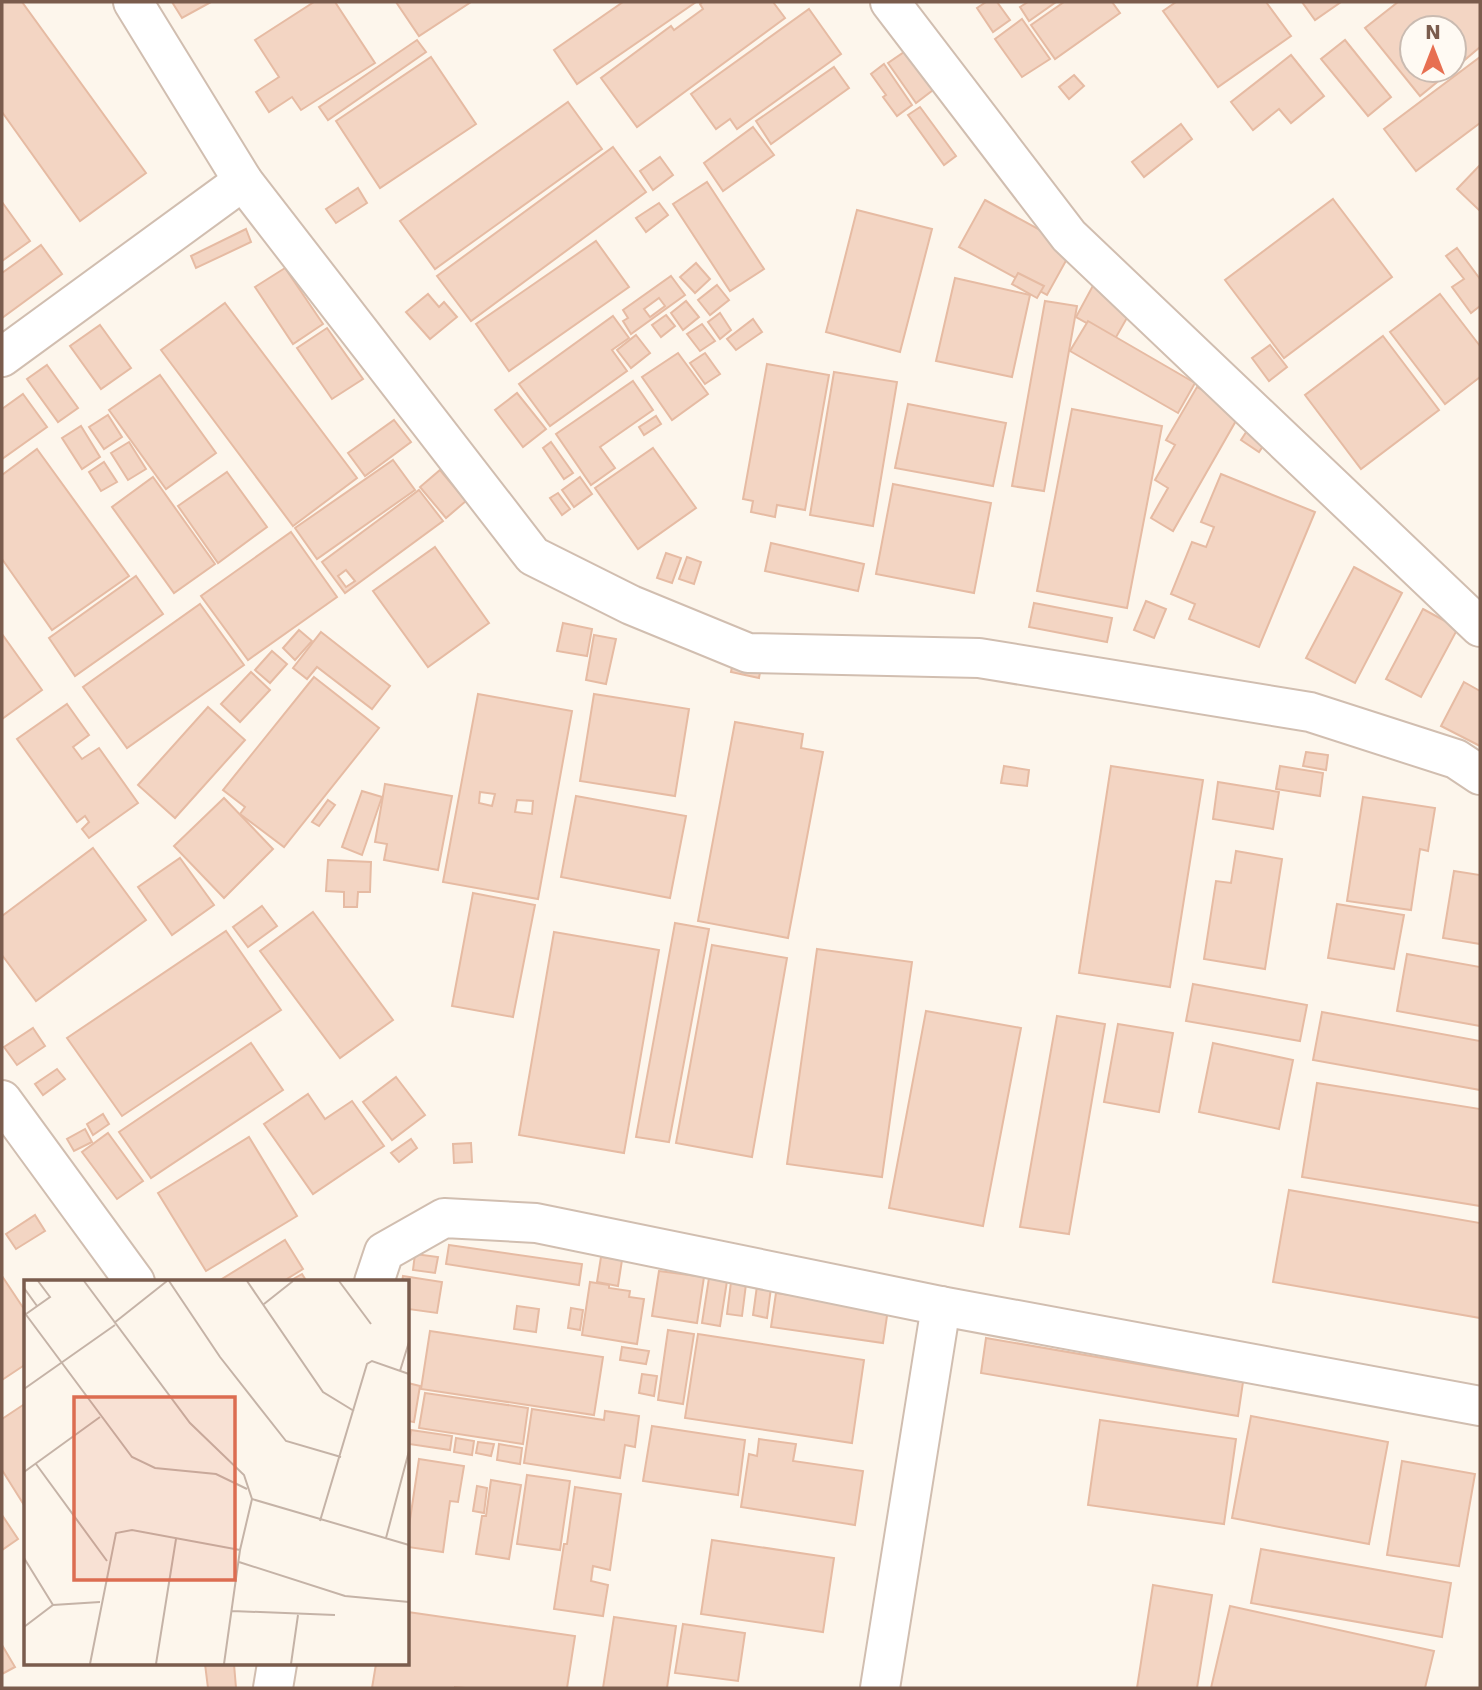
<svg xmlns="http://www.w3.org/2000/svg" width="1482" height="1690" font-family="'DejaVu Sans',sans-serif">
<rect width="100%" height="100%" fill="#fdf6ec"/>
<g fill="#f3d5c3" stroke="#e6bba3" stroke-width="2" fill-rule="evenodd">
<polygon points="2,2 22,2 146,173 80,221 2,112"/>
<polygon points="172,2 211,2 182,18"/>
<polygon points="314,2 335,2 375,63 301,110 292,97 269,112 256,92 279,77 255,40"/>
<polygon points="396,2 471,2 419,36"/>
<polygon points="623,2 696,2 577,84 554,50"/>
<polygon points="703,2 773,2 785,18 637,127 601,78 671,26 674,30 703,9 700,4"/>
<polygon points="986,2 997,2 1010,20 993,32 977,8"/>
<polygon points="1028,2 1056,2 1029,21 1020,7"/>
<polygon points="1064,2 1112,2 1120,13 1055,59 1031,25"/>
<polygon points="1176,2 1266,2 1291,36 1218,87 1163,11"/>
<polygon points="1302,2 1341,2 1315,20"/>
<polygon points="1398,2 1480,2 1480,47 1454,69 1454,28 1412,28 1412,70 1452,70 1420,96 1365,28"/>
<polygon points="809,9 841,54 737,129 730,119 716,129 691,94"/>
<polygon points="1022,19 1050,59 1022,77 995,39"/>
<polygon points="417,40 426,52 328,120 319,107"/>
<polygon points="1345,40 1391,97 1368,116 1321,59"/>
<polygon points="910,48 937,87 916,103 888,63"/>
<polygon points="1291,55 1324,96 1291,123 1279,109 1253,130 1231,102"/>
<polygon points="431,57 476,124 380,188 336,121"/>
<polygon points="1480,57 1480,123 1416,171 1384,129"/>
<polygon points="884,64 912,105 897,116 883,97 886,95 871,74"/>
<polygon points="834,67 849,88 771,144 756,121"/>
<polygon points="1074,75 1084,86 1069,99 1059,87"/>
<polygon points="568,102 602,149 435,269 400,221"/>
<polygon points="920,107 956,156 944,165 908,115"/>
<polygon points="1181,124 1192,139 1144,177 1132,162"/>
<polygon points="753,127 774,155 723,191 704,163"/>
<polygon points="613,147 646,192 471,321 437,276"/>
<polygon points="660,157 673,175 653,190 640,171"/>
<polygon points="1480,165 1480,211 1457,189"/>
<polygon points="707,182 764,269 730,291 673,204"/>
<polygon points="358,188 367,203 336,223 326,209"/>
<polygon points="1333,199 1392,277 1284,358 1225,280"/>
<polygon points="985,200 1073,248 1047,295 959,247"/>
<polygon points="2,202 30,241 2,261"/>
<polygon points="659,203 668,215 646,232 636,218"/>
<polygon points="857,210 932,229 900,352 826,332"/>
<polygon points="246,229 251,242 196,268 191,256"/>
<polygon points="596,241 629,287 509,371 476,324"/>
<polygon points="41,245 62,274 2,318 2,273"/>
<polygon points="1457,248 1480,279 1480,306 1471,313 1452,287 1464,279 1446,256"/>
<polygon points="696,263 710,279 695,293 680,277"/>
<polygon points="285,268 323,324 293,344 255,287"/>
<polygon points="1018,273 1044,286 1037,298 1012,284"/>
<path d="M671 276 685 295 631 334 623 321 628 318 623 310ZM659 298 665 306 650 317 644 309Z"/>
<polygon points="955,278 1030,295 1012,377 936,361"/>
<polygon points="1096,280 1136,302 1115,339 1076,317"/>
<polygon points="717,285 729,300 710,315 698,300"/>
<polygon points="428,294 439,307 444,302 457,317 430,339 406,312"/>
<polygon points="1440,294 1480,346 1480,377 1445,404 1390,332"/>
<polygon points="686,301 699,317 683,330 671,313"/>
<polygon points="1045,301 1077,306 1044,491 1012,486"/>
<polygon points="225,303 357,478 293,526 161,350"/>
<polygon points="720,313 731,330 720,339 708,322"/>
<polygon points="666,315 675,326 661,337 652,325"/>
<polygon points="613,316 629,338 612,350 627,371 550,426 519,384"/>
<polygon points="753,319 762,332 736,350 727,339"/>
<polygon points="1088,321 1195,383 1178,413 1070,351"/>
<polygon points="702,324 715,341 700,351 687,334"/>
<polygon points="100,325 131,368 101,389 70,346"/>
<polygon points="327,328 363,379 332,399 297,348"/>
<polygon points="636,335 650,353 631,368 617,350"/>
<polygon points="1383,336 1439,410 1361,469 1305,395"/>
<polygon points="1270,345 1287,367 1269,381 1252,358"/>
<polygon points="678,353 708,394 672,420 642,377"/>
<polygon points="705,353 720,374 705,384 690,363"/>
<polygon points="767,364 829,375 805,510 777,505 775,517 751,512 753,501 743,499"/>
<polygon points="47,365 78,408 58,422 27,379"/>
<polygon points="834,372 897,382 873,526 810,515"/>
<polygon points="160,375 216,453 166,489 109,410"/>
<polygon points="633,381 653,410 600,447 615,468 591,485 556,434"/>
<polygon points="1197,387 1241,412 1173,531 1151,518 1168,488 1155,480 1175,445 1166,440"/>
<polygon points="517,393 546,429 523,447 495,410"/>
<polygon points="23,394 47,427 2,459 2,409"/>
<polygon points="908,404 1006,423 993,486 895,468"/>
<polygon points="1072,409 1162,426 1127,608 1037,591"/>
<polygon points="108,415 122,437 104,449 89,427"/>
<polygon points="656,416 661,424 644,435 639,427"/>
<polygon points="394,420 411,442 365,476 348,453"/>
<polygon points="81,426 100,457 82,469 62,438"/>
<polygon points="1250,426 1269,437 1259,452 1241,440"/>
<polygon points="129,442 146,469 128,480 111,453"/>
<polygon points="551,442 573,473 564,479 543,448"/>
<polygon points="653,448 696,508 638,549 595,488"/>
<polygon points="37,449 129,576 52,630 2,559 2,475"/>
<polygon points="393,460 415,490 317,559 295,528"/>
<polygon points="104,462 117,482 101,491 89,472"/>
<polygon points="440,470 466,501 446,518 420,487"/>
<polygon points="227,472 267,527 218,563 178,506"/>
<polygon points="1221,474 1315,512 1259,647 1189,619 1195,604 1171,594 1192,542 1206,547 1214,527 1201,522"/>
<polygon points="153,477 215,564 174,593 112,507"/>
<polygon points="580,477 592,494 574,507 562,490"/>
<polygon points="893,484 991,503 974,593 876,574"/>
<path d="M419 490 443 521 345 593 322 562ZM346 570 355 581 346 587 338 576Z"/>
<polygon points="558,493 570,509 562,515 550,498"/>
<polygon points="291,532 337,597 248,660 201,596"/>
<polygon points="771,543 864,564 858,591 765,571"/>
<polygon points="435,547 489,623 428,667 373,591"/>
<polygon points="666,553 681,558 672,583 657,578"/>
<polygon points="687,557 701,562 694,584 679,579"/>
<polygon points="1354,567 1402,593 1355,683 1306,658"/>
<polygon points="136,576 163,614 75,676 49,638"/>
<polygon points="1146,601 1166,609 1154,638 1134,630"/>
<polygon points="1034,603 1112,618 1107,642 1029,627"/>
<polygon points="200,604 244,665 127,748 83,687"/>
<polygon points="1423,609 1458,628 1421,697 1386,679"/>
<polygon points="563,623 592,629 587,656 557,651"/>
<polygon points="299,630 312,641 295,660 283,648"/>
<polygon points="321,632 390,686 372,709 317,667 307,679 293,668"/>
<polygon points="2,634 42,690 2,719"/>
<polygon points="594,635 616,639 606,684 586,680"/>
<polygon points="272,651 287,664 270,683 255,670"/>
<polygon points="734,656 762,661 759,678 731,672"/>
<polygon points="251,672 270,690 240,722 221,704"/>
<polygon points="314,677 379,728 284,847 240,814 245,807 223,790"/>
<polygon points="1464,682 1480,691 1480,746 1441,726"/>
<path d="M478 694 572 711 538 899 443 882ZM480 792 495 794 492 806 479 803ZM517 800 533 801 532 814 515 812Z"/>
<polygon points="594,694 689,709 675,796 580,781"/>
<polygon points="67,704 89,735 73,747 82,759 99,748 138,803 89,838 82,829 89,822 85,816 77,822 17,739"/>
<polygon points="208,707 245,740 175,818 138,785"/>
<polygon points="735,722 803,734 801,748 823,752 788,938 698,921"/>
<polygon points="1306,752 1328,755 1326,770 1303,766"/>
<polygon points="1004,766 1029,770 1027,786 1001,783"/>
<polygon points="1111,766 1203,780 1170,987 1079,973"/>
<polygon points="1280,766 1323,773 1320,796 1276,789"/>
<polygon points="1218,782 1279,792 1273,829 1213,819"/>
<polygon points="385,784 452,796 438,870 384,860 387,844 375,842"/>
<polygon points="362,791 382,797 362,855 342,847"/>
<polygon points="576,796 686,816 670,898 561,877"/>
<polygon points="1363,797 1435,808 1428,851 1420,849 1411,910 1347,901"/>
<polygon points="224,798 273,849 224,898 174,846"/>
<polygon points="328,800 335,805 319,826 312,822"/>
<polygon points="93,848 146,920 36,1001 2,955 2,916"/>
<polygon points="1236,851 1282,859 1265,969 1204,959 1216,881 1231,883"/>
<polygon points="180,858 214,905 172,935 138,887"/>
<polygon points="328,860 371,862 370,892 358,892 357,907 344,907 344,892 326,891"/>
<polygon points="1454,871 1480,875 1480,944 1443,938"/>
<polygon points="473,893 535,905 513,1017 452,1006"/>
<polygon points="1337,904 1404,915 1394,969 1328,958"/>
<polygon points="262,906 277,926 248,947 233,927"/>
<polygon points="313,912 393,1020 340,1058 260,951"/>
<polygon points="675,923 709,929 669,1142 636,1137"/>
<polygon points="226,931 281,1010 122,1116 67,1038"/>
<polygon points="554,932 659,950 624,1153 519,1135"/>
<polygon points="712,945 787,958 752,1157 676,1143"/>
<polygon points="817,949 912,962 882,1177 787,1164"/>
<polygon points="1407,954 1480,967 1480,1026 1397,1011"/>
<polygon points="1193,984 1307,1005 1300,1041 1186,1021"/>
<polygon points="926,1011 1021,1028 983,1226 889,1208"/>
<polygon points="1322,1012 1480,1041 1480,1090 1313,1060"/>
<polygon points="1057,1016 1105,1024 1069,1234 1020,1227"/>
<polygon points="1118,1024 1173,1033 1159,1112 1104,1102"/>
<polygon points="33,1028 45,1046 17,1065 4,1047"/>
<polygon points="251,1043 283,1090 151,1178 119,1132"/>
<polygon points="1213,1043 1293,1060 1279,1129 1199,1112"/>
<polygon points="57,1069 65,1079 43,1095 35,1084"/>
<polygon points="396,1077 425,1115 392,1140 363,1102"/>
<polygon points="1317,1083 1480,1109 1480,1206 1302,1177"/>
<polygon points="308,1094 325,1119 352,1101 384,1146 313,1194 264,1124"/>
<polygon points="103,1114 109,1124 93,1135 87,1124"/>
<polygon points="85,1129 92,1142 74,1151 67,1139"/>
<polygon points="108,1133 143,1181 117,1199 82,1152"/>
<polygon points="249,1137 297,1216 206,1271 158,1193"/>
<polygon points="411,1139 417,1148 399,1162 391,1153"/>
<polygon points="471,1143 472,1162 454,1163 453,1144"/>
<polygon points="1289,1190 1480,1223 1480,1318 1273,1282"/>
<polygon points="35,1215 45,1231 16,1249 6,1234"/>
<polygon points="285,1240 303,1269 282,1282 217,1282"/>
<polygon points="449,1245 582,1264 579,1285 446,1264"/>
<polygon points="415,1254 438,1257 435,1273 413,1270"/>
<polygon points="601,1257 622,1260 618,1286 597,1282"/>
<polygon points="659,1271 704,1277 697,1323 652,1316"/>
<polygon points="302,1274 307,1282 288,1282"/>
<polygon points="2,1276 26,1312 26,1364 2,1380"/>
<polygon points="403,1276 442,1282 437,1313 408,1309 408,1282 402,1282"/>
<polygon points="709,1278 727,1281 720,1326 702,1323"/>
<polygon points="590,1282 609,1285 609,1288 630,1291 629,1297 644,1299 637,1344 582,1335"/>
<polygon points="731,1282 746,1284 742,1316 727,1314"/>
<polygon points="757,1286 771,1288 767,1318 753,1315"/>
<polygon points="776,1293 888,1309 883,1343 771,1327"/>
<polygon points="517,1306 539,1309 536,1332 514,1329"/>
<polygon points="571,1308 583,1310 580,1330 568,1328"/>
<polygon points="668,1330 694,1334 683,1404 658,1400"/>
<polygon points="430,1331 603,1357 594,1415 421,1389"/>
<polygon points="698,1334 864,1360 852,1443 685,1418"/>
<polygon points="986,1338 1243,1382 1238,1416 981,1373"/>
<polygon points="622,1347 649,1351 646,1364 620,1360"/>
<polygon points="642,1374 657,1376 654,1396 639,1393"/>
<polygon points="408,1383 420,1386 414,1422 408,1421"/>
<polygon points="425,1393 528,1408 523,1444 419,1428"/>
<polygon points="26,1403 26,1504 24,1505 2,1470 2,1419"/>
<polygon points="532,1409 604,1420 605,1411 639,1416 635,1447 625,1445 620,1478 524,1463"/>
<polygon points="1251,1416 1388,1442 1369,1544 1232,1518"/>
<polygon points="1100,1420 1236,1439 1224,1524 1088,1505"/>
<polygon points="652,1426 745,1440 738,1495 643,1481"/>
<polygon points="411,1430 452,1436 450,1450 409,1444"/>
<polygon points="456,1438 474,1441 472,1455 454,1452"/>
<polygon points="759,1439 796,1444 793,1461 863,1471 855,1525 741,1507 749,1454 757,1456"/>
<polygon points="478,1442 494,1444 491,1456 476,1453"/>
<polygon points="499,1444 522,1448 520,1464 497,1460"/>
<polygon points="419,1459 464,1466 458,1502 450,1501 443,1552 408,1547 408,1533"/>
<polygon points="1402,1461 1475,1474 1459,1566 1387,1555"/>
<polygon points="527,1475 570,1481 560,1550 517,1544"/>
<polygon points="491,1480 521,1485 509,1559 476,1554 482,1516 486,1516"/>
<polygon points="477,1486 487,1488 484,1513 473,1511"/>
<polygon points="575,1487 621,1494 610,1570 593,1566 591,1581 608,1585 603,1616 554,1609 564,1544 567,1544"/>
<polygon points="2,1515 18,1539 2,1550"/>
<polygon points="712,1540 834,1558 823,1632 701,1614"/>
<polygon points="1261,1549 1451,1583 1442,1637 1251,1603"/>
<polygon points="1153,1585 1212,1595 1197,1688 1137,1688"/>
<polygon points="1230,1606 1434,1651 1425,1688 1211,1688"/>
<polygon points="408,1612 575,1636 567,1688 465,1688 455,1687 455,1688 372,1688 376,1664 408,1664"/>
<polygon points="614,1617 676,1626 667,1688 603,1688"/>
<polygon points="683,1624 745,1633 738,1681 675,1673"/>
<polygon points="2,1645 15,1667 2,1674"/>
<polygon points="205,1664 234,1664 236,1688 208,1688"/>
</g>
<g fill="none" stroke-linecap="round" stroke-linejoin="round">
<g stroke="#d1beb0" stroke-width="42">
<g id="minor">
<polyline points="133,2 243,181 533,556 631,605 748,653 979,658 1310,712 1456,759 1480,775"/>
<polyline points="890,2 1069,236 1480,627"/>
<polyline points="2,357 243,181"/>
<polyline points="2,1100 135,1282"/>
<polyline points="374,1282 384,1252 444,1218 536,1223 941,1306 1480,1406"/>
<polyline points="273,1688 277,1664"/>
<polyline points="880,1688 941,1306"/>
</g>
</g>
<use href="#minor" stroke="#fff" stroke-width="38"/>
</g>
<g transform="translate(24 1280)">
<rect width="385" height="385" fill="#fdf6ec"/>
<path fill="none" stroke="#c5b3a7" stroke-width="2" d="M60 1 166 143 220 195 228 219 385 265M145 1 196 77 262 161 317 177M223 1 299 112 330 131M315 1 347 44M0 8 13 26M240 24 269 1M0 32 108 177 131 188 192 194 223 209M2 34 26 17 14 1M90 43 143 1M376 91 385 62M0 109 91 45M12 184 83 281M0 192 76 137M296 241 343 84 348 81 385 94M362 258 385 171M0 278 29 325M215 282 321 316 385 322M208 331 311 335M0 347 29 325 76 322M66 384 92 253 108 250 216 270M132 384 152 259M200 384 216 270 228 219M267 384 274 335"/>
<path fill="#dc6d51" fill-opacity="0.15" stroke="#dc6d51" stroke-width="3.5" d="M50 117H211V300H50Z"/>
<rect width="385" height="385" fill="none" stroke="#7a5c4d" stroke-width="3.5"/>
</g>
<rect width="1482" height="1690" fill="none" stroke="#7a5c4d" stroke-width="7"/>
<g transform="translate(1433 49)"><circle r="33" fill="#fffaf3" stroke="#cabbb1" stroke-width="2"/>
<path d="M0-5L12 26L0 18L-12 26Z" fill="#e76f51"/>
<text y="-10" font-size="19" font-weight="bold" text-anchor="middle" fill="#7a5c4d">N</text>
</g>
</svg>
